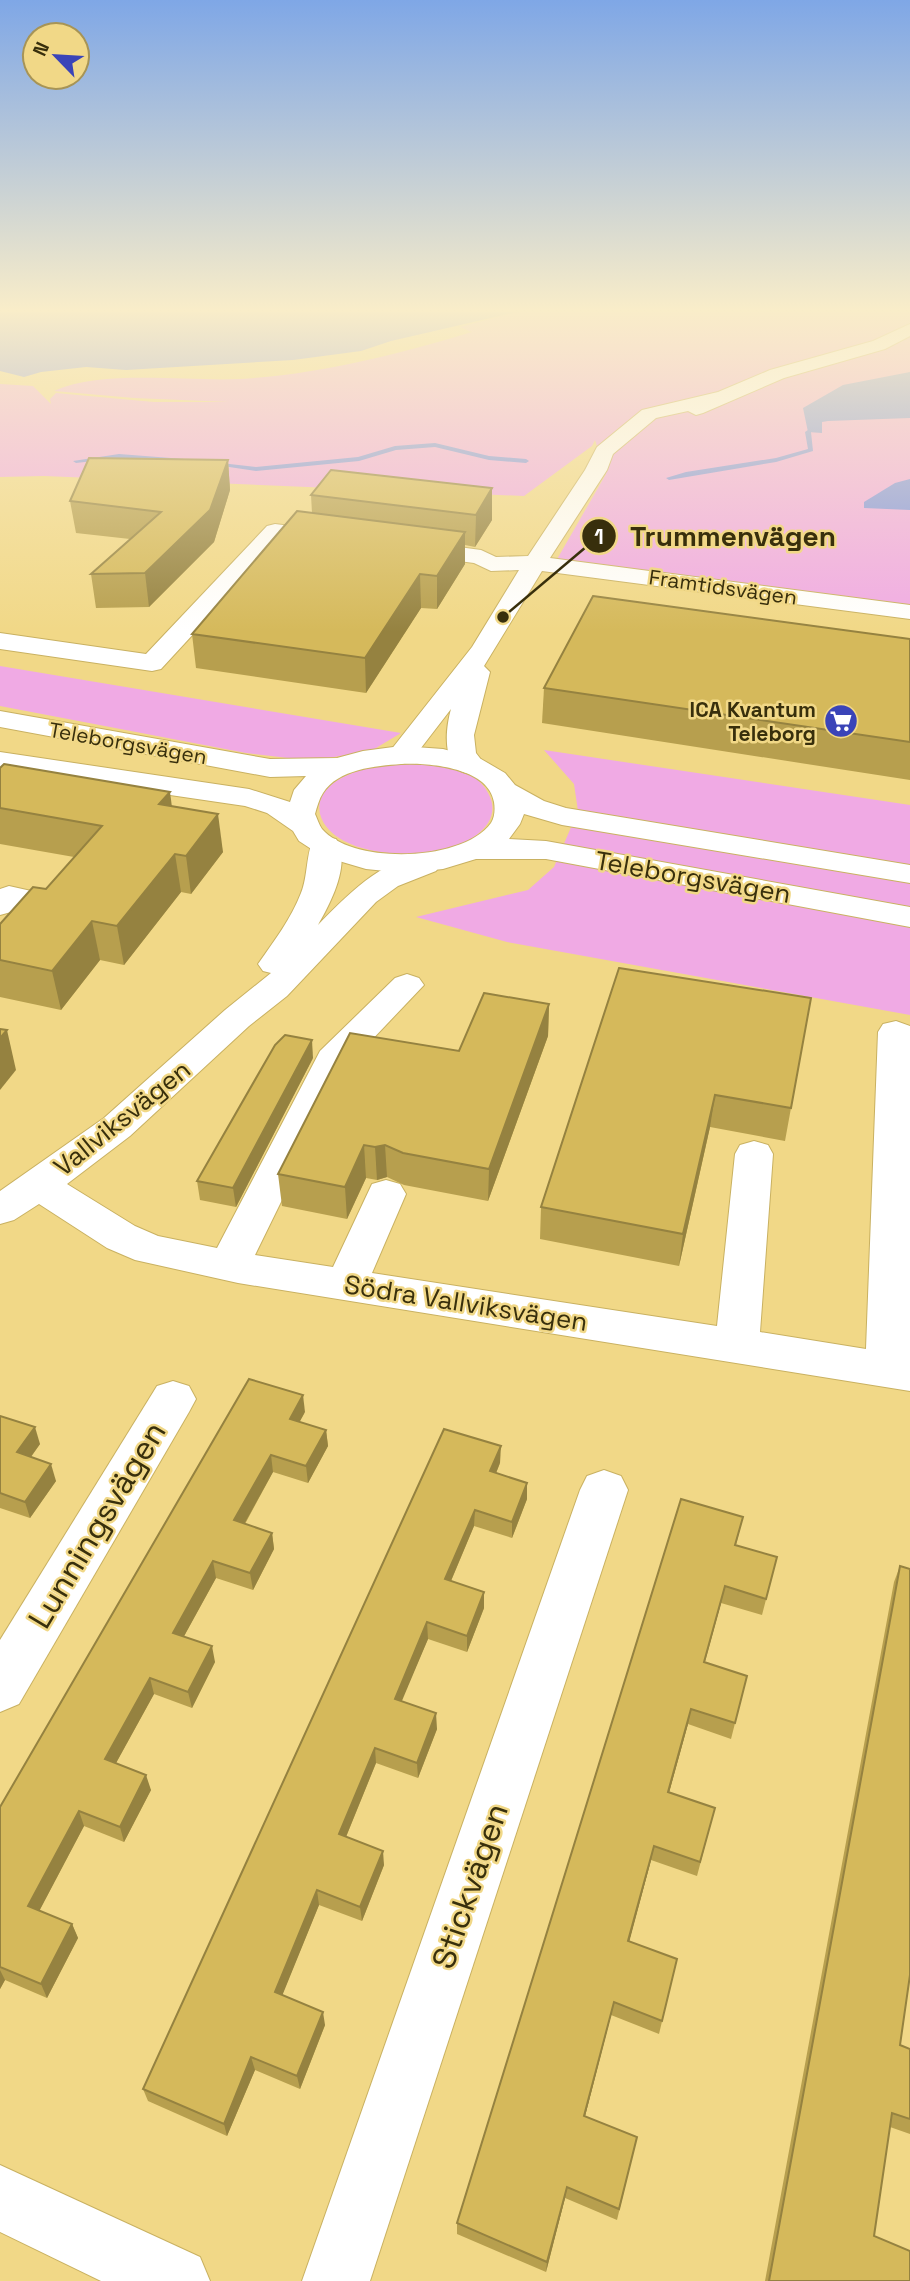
<svg xmlns="http://www.w3.org/2000/svg" width="910" height="2281" font-family="'Space Grotesk',sans-serif">
<rect width="100%" height="100%" fill="#f1d887"/>
<g fill="#f0aae4">
<path d="M517 312H910V610L556 561 606 474 595 440 592 446 524 496 44 476 0 477V384L33 386 51 404 50 399 56 393 154 402H229L134 398 54 391C103 369 187 382 241 379 320 374 396 355 472 332L460 327Z"/>
<polygon points="0,666 401,733 371,751 322,759 288,758 246,753 0,706"/>
<polygon points="544,750 910,805 910,1015 507,942 416,917 528,890 554,867 578,811 574,784"/>
<path d="M390 763C422 764 476 761 490 797 494 806 493 815 488 823 463 861 379 860 344 841 333 835 323 826 320 814 313 779 367 767 390 763Z"/>
</g>
<g fill="#8193e2">
<polygon points="0,312 517,312 391,341 361,351 293,360 126,370 86,367 41,372 24,377 0,371"/>
<polygon points="910,372 910,418 828,421 822,422 822,433 808,432 803,408 843,385"/>
<polygon points="910,479 910,510 864,508 864,502 895,483"/>
</g>
<g fill="none" stroke-linecap="round" stroke-linejoin="round">
<g fill="#8193e2" fill-rule="evenodd">
<polygon points="808,430 811,432 813,451 776,462 669,480 666,478 686,472 776,458 808,449 805,432"/>
<polygon points="435,443 489,456 526,459 529,461 526,463 489,460 435,447 396,450 359,461 256,471 209,464 212,462 256,467 358,457 395,446"/>
<polygon points="119,454 184,459 187,461 184,463 119,458 76,463 73,461"/>
</g>
<g stroke="#c9b161" stroke-width="2">
<g id="minor">
<path d="M910 324V336L885 349 784 378 703 413 696 415 688 411 656 418 613 454 607 470 550 558 910 605V619L542 571 484 666 490 672 474 735 476 753 486 766 482 772C441 782 444 734 451 709L411 761 401 764 391 761 387 755 472 647 519 570 491 571 474 563 414 555 406 553 402 548 406 543 414 541 481 550 496 557 528 556 585 470 597 447 642 410 718 392 770 370 873 341Z"/>
<polygon points="275,524 330,531 338,533 341,538 338,543 330,545 281,539 161,669 152,671 0,649 0,633 146,654 267,526"/>
<path d="M325 837 336 839C352 863 330 904 318 925 345 897 393 847 436 857L441 864 436 871 398 886 376 902 287 996 249 1026 130 1136 67 1184 135 1226 158 1236 217 1248 320 1051 395 978 407 974 419 978 424 985 348 1065 255 1255 333 1267 372 1184 386 1180 400 1184 406 1194 372 1273 717 1326 735 1154 740 1145 754 1141 768 1145 773 1154 760 1332 866 1349 878 1032 883 1024 896 1021 910 1026V1391L238 1283 135 1260 107 1248 39 1204 14 1220 0 1224V1191L104 1118 225 1010 271 973 263 971 258 964C274 941 291 919 301 893 308 877 306 851 314 839Z"/>
<polygon points="9,886 58,897 63,904 58,911 47,914 16,907 11,912 0,915 0,889"/>
<polygon points="173,1381 189,1386 196,1399 189,1412 19,1704 0,1712 0,1640 157,1386"/>
<polygon points="604,1470 621,1476 628,1490 370,2281 302,2281 580,1490 587,1476"/>
<polygon points="0,2165 200,2257 210,2281 101,2281 0,2232"/>
</g>
</g>
<g stroke="#c9b161" stroke-width="2">
<path id="major" d="M0 711 270 759 337 758 363 751 401 746 443 749 481 759 505 773 515 785 544 801 566 808 910 865V883L562 825 524 814 520 824 509 839 546 841 910 907V927L546 859H476L443 869 405 873 366 869 322 856 299 841 293 831 267 813 245 806 0 770V752L249 789 290 802 294 790 306 776 270 777 0 727ZM401 764C428 763 488 767 494 802 495 808 495 817 491 823 463 862 353 865 322 829 319 825 317 818 315 814 317 807 319 799 323 793 338 769 376 766 401 764Z"/>
</g>
<use href="#minor" fill="#fff" fill-rule="evenodd"/>
<use href="#major" fill="#fff" fill-rule="evenodd"/>
</g>
<g fill="#b79f4e">
<polygon points="228,460 230,490 214,542 149,607 96,608 91,574 130,539 76,533 70,501"/>
<polygon points="492,488 492,520 475,547 465,545 465,564 437,609 421,608 366,693 196,668 192,634 312,513 311,495"/>
<polygon points="910,639 910,780 542,723 544,688"/>
<polygon points="0,768 172,806 223,852 191,894 181,892 124,965 100,960 61,1010 0,997 0,924 46,889 74,857 0,844"/>
<polygon points="811,998 785,1141 710,1127 679,1266 540,1239 541,1207"/>
<polygon points="549,1004 548,1036 488,1201 404,1185 387,1177 377,1180 366,1178 347,1219 282,1206 278,1174 459,1051"/>
<polygon points="313,1058 236,1207 200,1200 197,1181"/>
<polygon points="305,1412 299,1422 326,1430 328,1446 308,1483 273,1472 245,1524 272,1533 274,1549 253,1590 216,1578 184,1636 215,1662 192,1708 154,1694 116,1763 151,1790 124,1842 84,1826 39,1911 72,1924 78,1938 47,1998 5,1980 0,1989 0,1807"/>
<polygon points="0,1416 40,1444 31,1457 56,1481 30,1518 0,1508"/>
<polygon points="500,1463 496,1473 527,1483 527,1499 512,1538 474,1526 451,1581 484,1592 484,1608 467,1652 428,1639 401,1701 437,1729 418,1778 376,1763 346,1837 384,1865 362,1921 319,1905 282,1995 325,2025 300,2089 255,2070 227,2136 148,2101 143,2089"/>
<polygon points="743,1517 736,1545 777,1557 762,1615 721,1603 705,1662 747,1676 731,1739 688,1724 669,1793 715,1808 697,1876 651,1860 629,1941 677,1959 659,2034 611,2015 585,2116 637,2137 617,2220 565,2198 546,2272 457,2234 457,2223"/>
<polygon points="900,1566 900,2045 910,2049 910,2134 890,2127 874,2236 910,2281 765,2281 894,1582"/>
</g>
<g fill="#958240">
<polygon points="228,460 230,490 214,542 149,607 145,573"/>
<polygon points="492,488 492,520 475,547 476,515"/>
<polygon points="465,532 465,564 437,609 437,576"/>
<polygon points="420,574 421,608 366,693 365,658"/>
<polygon points="170,792 175,830 159,804"/>
<polygon points="218,814 223,852 191,894 186,856"/>
<polygon points="175,854 181,892 124,965 117,926"/>
<polygon points="92,921 100,960 61,1010 52,971"/>
<polygon points="549,1004 548,1036 488,1201 489,1169"/>
<polygon points="7,1030 16,1070 0,1090 0,1038"/>
<polygon points="312,1040 313,1058 236,1207 233,1188"/>
<polygon points="715,1095 710,1127 679,1266 683,1234"/>
<polygon points="364,1145 366,1178 347,1219 345,1187"/>
<polygon points="385,1145 387,1177 377,1180 375,1147"/>
<polygon points="303,1395 305,1412 292,1436 290,1419"/>
<polygon points="35,1427 40,1444 22,1469 17,1452"/>
<polygon points="326,1430 328,1446 308,1483 306,1466"/>
<polygon points="501,1446 500,1463 490,1488 490,1471"/>
<polygon points="271,1455 273,1472 237,1537 234,1520"/>
<polygon points="51,1464 56,1481 30,1518 25,1502"/>
<polygon points="527,1483 527,1499 512,1538 512,1522"/>
<polygon points="475,1510 474,1526 445,1595 445,1579"/>
<polygon points="272,1533 274,1549 253,1590 250,1573"/>
<polygon points="213,1561 216,1578 177,1649 173,1633"/>
<polygon points="725,1586 721,1603 700,1678 704,1662"/>
<polygon points="484,1592 484,1608 467,1652 467,1636"/>
<polygon points="427,1622 428,1639 396,1715 395,1699"/>
<polygon points="212,1646 215,1662 192,1708 188,1692"/>
<polygon points="150,1678 154,1694 110,1774 105,1759"/>
<polygon points="691,1709 688,1724 665,1807 668,1792"/>
<polygon points="436,1713 437,1729 418,1778 417,1763"/>
<polygon points="375,1748 376,1763 341,1849 339,1834"/>
<polygon points="146,1775 151,1790 124,1842 120,1827"/>
<polygon points="79,1811 84,1826 34,1921 28,1906"/>
<polygon points="654,1846 651,1860 626,1954 628,1941"/>
<polygon points="383,1851 384,1865 362,1921 360,1907"/>
<polygon points="317,1890 319,1905 278,2006 275,1992"/>
<polygon points="72,1924 78,1938 47,1998 41,1984"/>
<polygon points="0,1970 5,1980 0,1989"/>
<polygon points="614,2002 611,2015 582,2128 584,2116"/>
<polygon points="323,2012 325,2025 300,2089 297,2076"/>
<polygon points="251,2057 255,2070 227,2136 224,2124"/>
<polygon points="567,2187 565,2198 546,2272 547,2262"/>
</g>
<g fill="#d5b95b" stroke="#958240" stroke-width="2">
<polygon points="89,458 228,460 210,510 145,573 91,574 161,512 70,501"/>
<polygon points="331,470 492,488 476,515 311,495"/>
<polygon points="297,511 465,532 437,576 420,574 365,658 192,634"/>
<polygon points="593,596 910,639 910,742 544,688"/>
<polygon points="4,764 170,792 159,804 218,814 186,856 175,854 117,926 92,921 52,971 0,960 0,924 33,887 46,889 102,826 0,808 0,768"/>
<polygon points="619,968 811,998 791,1108 715,1095 683,1234 541,1207"/>
<polygon points="484,993 549,1004 489,1169 403,1153 385,1145 375,1147 364,1145 345,1187 278,1174 350,1033 459,1051"/>
<polygon points="0,1029 7,1030 0,1038"/>
<polygon points="285,1035 312,1040 233,1188 197,1181 275,1045"/>
<polygon points="249,1379 303,1395 290,1419 326,1430 306,1466 271,1455 234,1520 272,1533 250,1573 213,1561 173,1633 212,1646 188,1692 150,1678 105,1759 146,1775 120,1827 79,1811 28,1906 72,1924 41,1984 0,1967 0,1807"/>
<polygon points="0,1416 35,1427 17,1452 51,1464 25,1502 0,1493"/>
<polygon points="444,1429 501,1446 490,1471 527,1483 512,1522 475,1510 445,1579 484,1592 467,1636 427,1622 395,1699 436,1713 417,1763 375,1748 339,1834 383,1851 360,1907 317,1890 275,1992 323,2012 297,2076 251,2057 224,2124 143,2089"/>
<polygon points="681,1499 743,1517 735,1545 777,1557 766,1599 725,1586 704,1662 747,1676 735,1723 691,1709 668,1792 715,1808 700,1862 654,1846 628,1941 677,1959 662,2021 614,2002 584,2116 637,2137 619,2209 567,2187 547,2262 457,2223"/>
<polygon points="900,1566 910,1569 910,1975 900,2045 910,2049 910,2119 892,2113 874,2236 910,2251 910,2281 769,2281"/>
</g>
<linearGradient id="sky" x2="0" y2="1"><stop stop-color="#7fa7e6"/><stop offset="0.49" stop-color="#f9edc9"/><stop offset="1" stop-color="#f9edc9" stop-opacity="0"/></linearGradient>
<rect width="910" height="632" fill="url(#sky)"/>
<defs>
<g id="supermarket-disc" transform="scale(1.75)"><circle r="9.5" fill="#3a44b8" stroke="#f1d887"/><path d="M-6-5.5h2.5l.6 2H6L4.5 2H-2.5L-4.4-4H-6ZM-1.5 3.2a1.3 1.3 0 1 0 .1 0ZM3 3.2a1.3 1.3 0 1 0 .1 0Z" fill="#fff"/></g>
</defs>
<g fill-rule="evenodd">
<use href="#supermarket-disc" x="841" y="721"/>
</g>
<g text-anchor="middle" dominant-baseline="central" stroke-width="5" stroke-linejoin="round" paint-order="stroke">
<g font-size="21" fill="#382f0c" stroke="#f1d887">
<text transform="translate(723 587) rotate(8)">Framtidsvägen</text>
<text transform="translate(128 743) rotate(10)">Teleborgsvägen</text>
</g>
<g font-size="21" font-weight="bold" fill="#382f0c" stroke="#f1d887" text-anchor="end">
<text x="816" y="709">ICA Kvantum<tspan x="816" dy="24">Teleborg</tspan></text>
</g>
<g font-size="26" fill="#382f0c" stroke="#f1d887">
<text transform="translate(693 877) rotate(10)">Teleborgsvägen</text>
<text transform="translate(122 1118) rotate(-39)">Vallviksvägen</text>
<text transform="translate(466 1303) rotate(9)">Södra Vallviksvägen</text>
</g>
<g font-size="32" fill="#382f0c" stroke="#f1d887">
<text transform="translate(97 1525) rotate(-59)">Lunningsvägen</text>
<text transform="translate(470 1886) rotate(-71)">Stickvägen</text>
</g>
</g>
<path fill="none" stroke="#382f0c" stroke-width="2.5" d="M503 617L599 536"/>
<g fill="#382f0c" stroke="#f1d887" stroke-width="2.5">
<circle cx="503" cy="617" r="7"/>
<circle cx="599" cy="536" r="18"/>
</g>
<g font-size="21" text-anchor="middle" font-weight="bold" fill="#fff">
<text x="599" y="544">1</text>
</g>
<g font-size="28" text-anchor="middle" font-weight="bold" fill="#382f0c" stroke="#f1d887" stroke-width="5" stroke-linejoin="round" paint-order="stroke">
<text x="733" y="546">Trummenvägen</text>
</g>
<g transform="translate(56 56) rotate(295)"><circle r="33" fill="#f1d887" stroke="#a79456" stroke-width="2"/>
<path d="M0-5L12 26L0 18L-12 26Z" fill="#3a44b8"/>
<text y="-10" font-size="19" font-weight="bold" text-anchor="middle" fill="#382f0c">N</text>
</g>
</svg>
